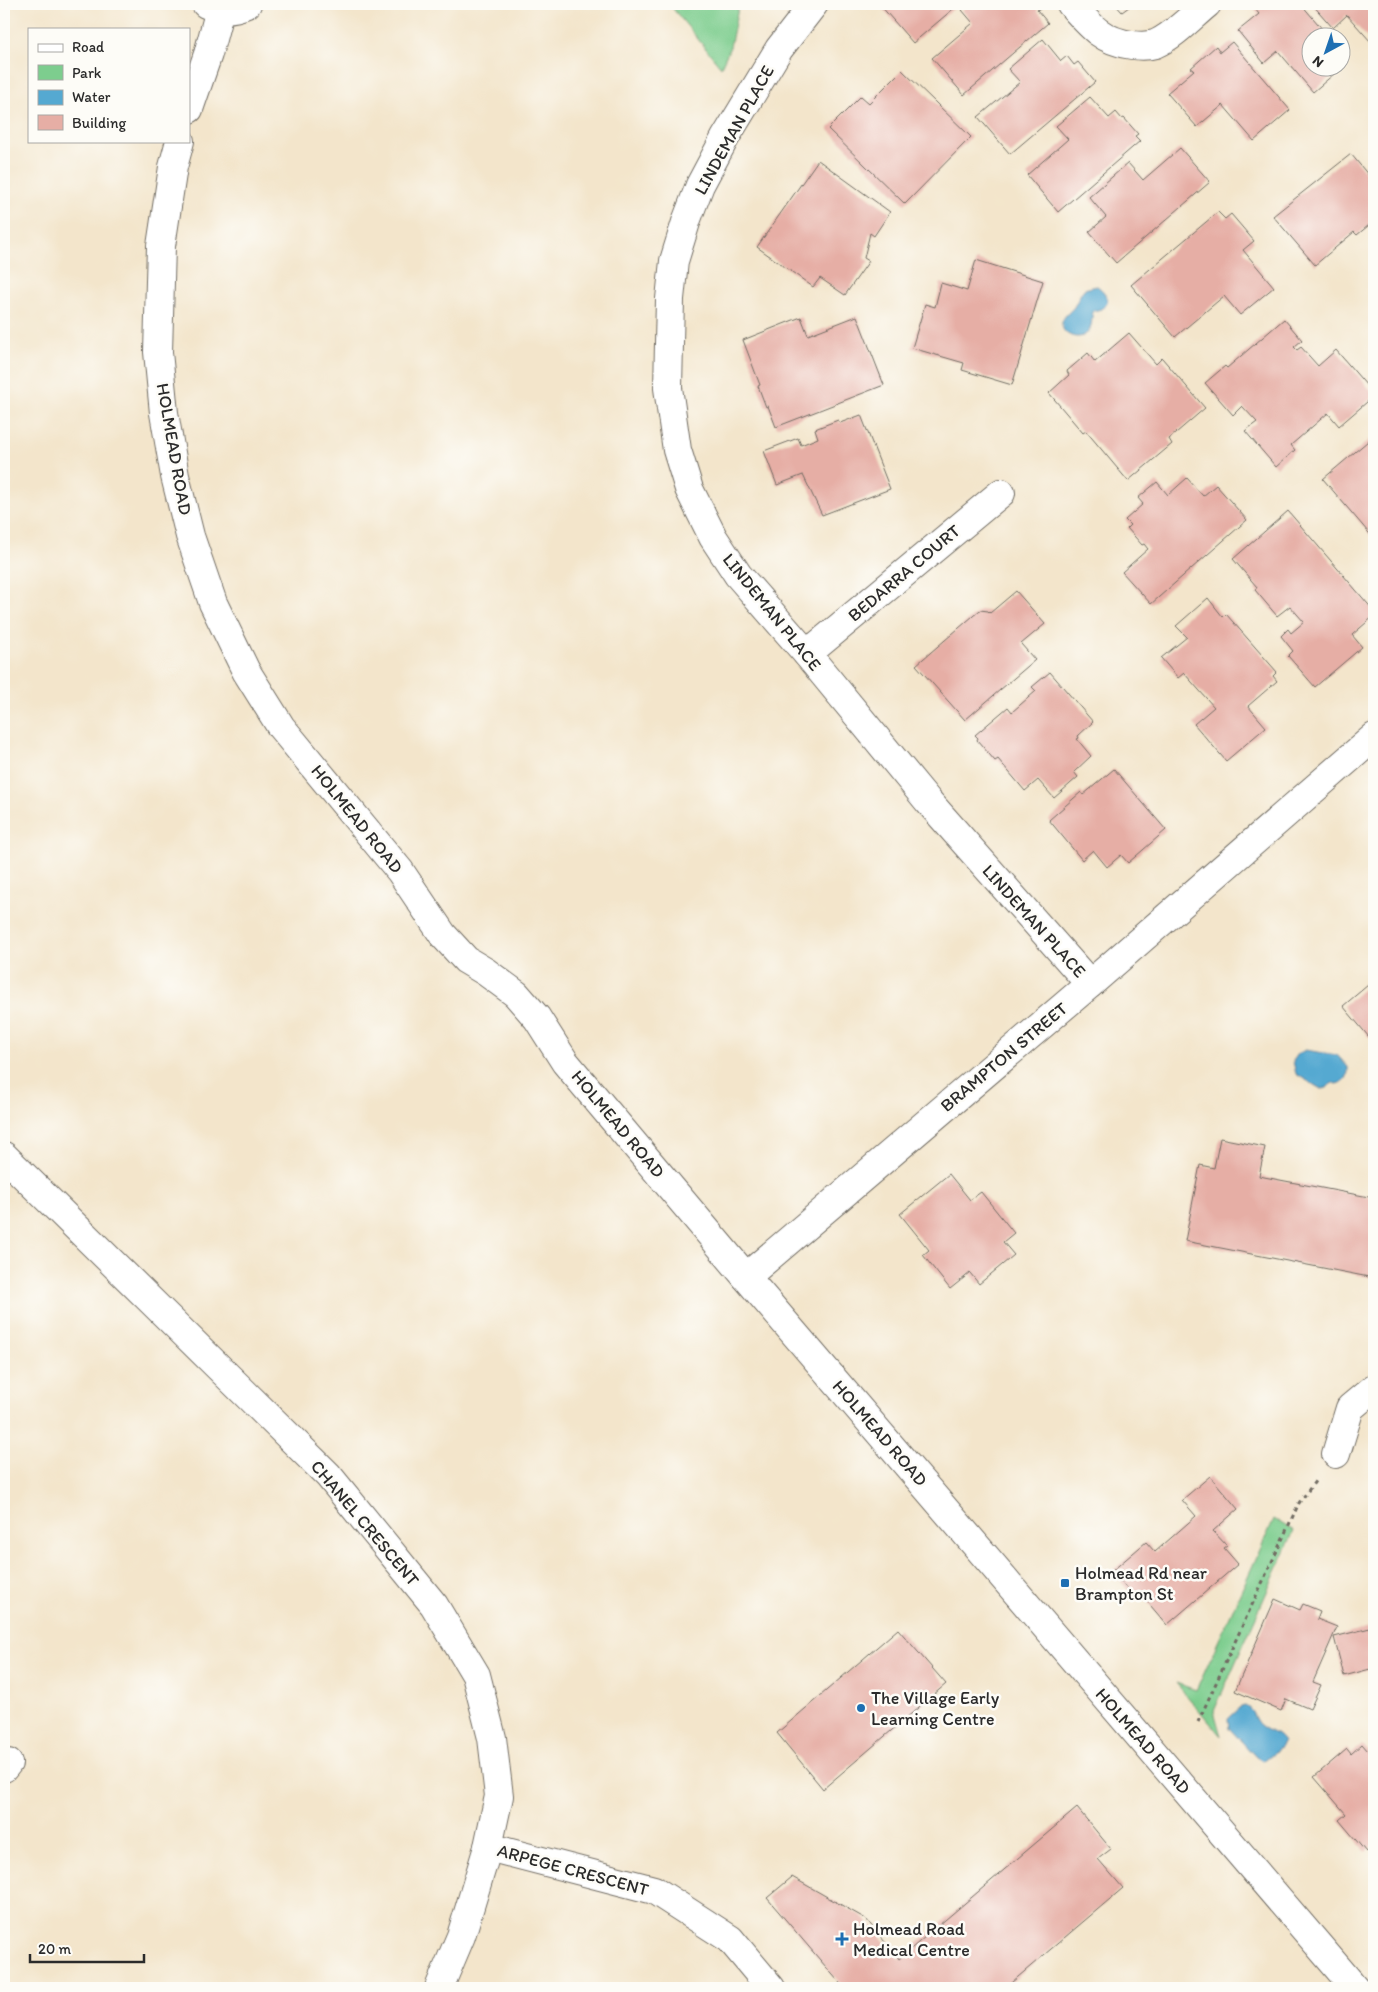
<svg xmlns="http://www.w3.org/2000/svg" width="1378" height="1992" font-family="Itim,sans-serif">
<rect width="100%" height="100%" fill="#fdfcf7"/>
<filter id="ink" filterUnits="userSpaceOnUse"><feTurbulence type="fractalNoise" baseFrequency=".02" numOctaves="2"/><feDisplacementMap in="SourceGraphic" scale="10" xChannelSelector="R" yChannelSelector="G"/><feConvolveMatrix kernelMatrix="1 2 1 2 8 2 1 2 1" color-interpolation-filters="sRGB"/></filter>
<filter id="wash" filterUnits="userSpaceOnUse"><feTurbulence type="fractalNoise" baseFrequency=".0096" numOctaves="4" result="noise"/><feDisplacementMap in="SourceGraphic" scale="20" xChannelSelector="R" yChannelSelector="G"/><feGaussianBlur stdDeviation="1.12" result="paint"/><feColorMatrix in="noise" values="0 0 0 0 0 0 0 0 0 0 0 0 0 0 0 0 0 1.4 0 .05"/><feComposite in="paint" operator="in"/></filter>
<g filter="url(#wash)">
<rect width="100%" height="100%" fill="#f3e5cb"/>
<g fill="#7dcd8e" stroke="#547c5c">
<polygon points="669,4 739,4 730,47 721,67"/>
<polygon points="1274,1519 1294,1531 1214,1711 1221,1736 1176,1683 1196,1690"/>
</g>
<g fill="#55a9d1" stroke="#406a7e">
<path d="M1097 286C1105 291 1113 303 1101 309 1098 310 1095 310 1093 312 1091 319 1093 329 1086 334 1078 341 1061 335 1062 323 1063 316 1070 312 1074 307 1078 301 1079 295 1084 289Z"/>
<path d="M1305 1050 1337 1055 1348 1067C1348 1077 1347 1082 1336 1084L1332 1082 1327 1088 1321 1089 1296 1074 1293 1061 1298 1054Z"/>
<path d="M1245 1706C1254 1710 1253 1719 1260 1725 1268 1732 1277 1732 1283 1742L1280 1748 1263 1761 1256 1757 1229 1728 1228 1719 1241 1707Z"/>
</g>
<g id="blocks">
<g fill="#e6aea5">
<polygon points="882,4 959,4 913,43 880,5"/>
<polygon points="969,4 1036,4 1040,8 1037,10 1048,23 964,95 932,58 973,23 962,10"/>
<polygon points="1115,4 1133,4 1122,12"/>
<polygon points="1251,4 1301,4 1330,38 1310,38 1310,68 1340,68 1340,51 1349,61 1313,92 1278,51 1264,63 1238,31 1259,14"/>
<polygon points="1312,4 1374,4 1374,39 1371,42 1347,15 1333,28"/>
<polygon points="1043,39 1061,61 1067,56 1074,65 1078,62 1095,82 1010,154 978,117 1020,82 1008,69"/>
<polygon points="1232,42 1290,110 1254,141 1223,105 1197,127 1167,93 1194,70 1191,68 1216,46 1220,52"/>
<polygon points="902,70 971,137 905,204 828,129 861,96 869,103"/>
<polygon points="1090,97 1109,118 1116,112 1122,119 1124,118 1138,134 1135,136 1140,141 1058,212 1027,175 1068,139 1056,126"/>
<polygon points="1180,148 1210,182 1116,263 1089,232 1106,217 1089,197 1128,163 1143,180"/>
<polygon points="1351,154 1374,182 1374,221 1357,235 1354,232 1315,265 1273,216"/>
<polygon points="818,160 890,212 874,236 870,233 864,258 869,261 845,295 820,278 813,287 757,247"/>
<polygon points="1218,212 1225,219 1231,214 1254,241 1243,250 1274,287 1240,315 1224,296 1175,337 1131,285"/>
<polygon points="976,260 1043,281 1012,385 962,370 964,363 912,348 925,304 935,307 941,283 967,291"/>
<polygon points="857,316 884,385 776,427 768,406 766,407 758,386 760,385 743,340 801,317 808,335"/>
<polygon points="1284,319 1302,340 1294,347 1297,350 1301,347 1318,366 1336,350 1374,394 1374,396 1339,426 1328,413 1291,445 1295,450 1276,467 1245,431 1257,422 1242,406 1233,415 1205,383 1225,366 1227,368"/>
<polygon points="1129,333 1156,364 1162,358 1205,408 1169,439 1172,444 1128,481 1086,431 1083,433 1049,393 1069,375 1067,371 1088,353 1095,362"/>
<polygon points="861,415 890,489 822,515 803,475 777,485 764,451 798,438 801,445 818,438 815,429 838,420 840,423"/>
<polygon points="1374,436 1374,539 1323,479"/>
<polygon points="1187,478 1203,496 1216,485 1247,520 1151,604 1122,572 1148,549 1144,544 1142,545 1127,528 1130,525 1125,520 1143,504 1138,498 1157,482 1168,495"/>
<polygon points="1288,511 1374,611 1374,616 1352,635 1362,647 1315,687 1288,656 1293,651 1281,636 1288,629 1291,633 1304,622 1290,606 1277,616 1255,590 1257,587 1233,559"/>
<polygon points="1016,591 1045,624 1021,644 1035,660 965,720 916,665 980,610 988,611 990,613"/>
<polygon points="1208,598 1223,617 1226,614 1277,672 1273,676 1277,681 1248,706 1266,727 1226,761 1194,724 1214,707 1184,673 1178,678 1161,658 1187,637 1176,626"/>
<polygon points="1050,672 1093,722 1078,736 1079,738 1077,739 1091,756 1074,772 1078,777 1054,798 1038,780 1025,791 998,759 995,761 977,740 978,738 975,735 1008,707 1012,712 1036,691 1032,687"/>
<polygon points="1114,769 1166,830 1128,863 1121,855 1107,867 1093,850 1082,860 1049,820 1081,792 1083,795"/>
<polygon points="1374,980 1374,1043 1343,1006"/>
<polygon points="1220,1138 1265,1147 1259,1176 1374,1198 1374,1278 1185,1241 1200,1165 1214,1168"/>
<polygon points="949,1174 970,1200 981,1192 1014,1233 1003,1242 1014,1255 979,1284 970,1273 950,1289 923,1255 929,1250 900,1214"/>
<polygon points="1210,1476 1238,1509 1213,1531 1227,1546 1224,1548 1238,1564 1167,1625 1139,1592 1133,1596 1112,1571 1146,1542 1155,1552 1196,1516 1182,1500"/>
<polygon points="1275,1599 1300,1610 1303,1604 1320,1611 1317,1619 1337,1627 1313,1682 1321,1685 1310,1709 1286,1699 1281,1711 1235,1691"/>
<polygon points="1370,1628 1374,1645 1374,1668 1344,1676 1334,1637"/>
<polygon points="898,1629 946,1684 823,1789 777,1733"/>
<polygon points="1362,1744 1374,1758 1374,1845 1366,1852 1339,1820 1346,1814 1314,1777 1347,1749 1351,1754"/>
<polygon points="1077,1808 1111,1849 1098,1859 1123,1888 1005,1988 844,1988 767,1898 792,1877 866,1919 899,1959"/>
</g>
</g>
</g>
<g filter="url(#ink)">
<use href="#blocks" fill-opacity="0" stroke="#716c63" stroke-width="1"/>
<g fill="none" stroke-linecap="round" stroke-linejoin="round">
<g stroke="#716c63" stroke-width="30">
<g id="minor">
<path d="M206 4C220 11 233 10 247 4"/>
<polyline points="814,4 779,49 725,138 700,185 687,219 674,261 670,299 668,388 677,450 689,489 713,537 738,575 807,654 928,801 1090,984"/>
<path d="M1071 4C1090 26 1102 41 1132 45 1140 46 1148 46 1155 44 1174 36 1191 17 1207 4"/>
<polyline points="189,109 208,54 220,9"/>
<polyline points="180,141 173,167 161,246 158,352 164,413 175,476 190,536 213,603 246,671 281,727 400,871 443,935 466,960 486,972 516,994 537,1018 565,1062 746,1277 1355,1988"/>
<polyline points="807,654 1001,493"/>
<polyline points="4,1156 328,1475 434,1605 476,1675 492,1738 499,1796 488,1847 461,1936 439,1988"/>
<polyline points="746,1277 1090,984 1374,737"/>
<polyline points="1336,1454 1350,1408 1374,1388"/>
<polyline points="4,1768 8,1763"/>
<polyline points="488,1847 654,1890 730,1939 771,1988"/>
</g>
</g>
<polyline stroke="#716c63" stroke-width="3" stroke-dasharray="4 4" stroke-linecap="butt" points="1198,1722 1299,1503 1316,1480"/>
<use href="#minor" stroke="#fff" stroke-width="28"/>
</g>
</g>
<g fill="#1f6fb2" stroke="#fdfcf7" stroke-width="2">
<rect x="1060" y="1578" width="10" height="10" rx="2.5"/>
<circle cx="861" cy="1708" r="5"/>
<path d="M839.5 1931.5h5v5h5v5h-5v5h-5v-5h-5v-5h5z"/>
</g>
<g text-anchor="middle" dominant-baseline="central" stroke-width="5" stroke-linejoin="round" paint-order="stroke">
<g font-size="18" fill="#2b2b2b" stroke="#fdfcf7">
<text transform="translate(734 130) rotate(-61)">LINDEMAN PLACE</text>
<text transform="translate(174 449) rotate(80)">HOLMEAD ROAD</text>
<text transform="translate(904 573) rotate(-40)">BEDARRA COURT</text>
<text transform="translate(772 612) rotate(51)">LINDEMAN PLACE</text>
<text transform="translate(357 819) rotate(51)">HOLMEAD ROAD</text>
<text transform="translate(1034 921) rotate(48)">LINDEMAN PLACE</text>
<text transform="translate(1004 1057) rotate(-40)">BRAMPTON STREET</text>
<text transform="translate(618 1124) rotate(50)">HOLMEAD ROAD</text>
<text transform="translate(880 1433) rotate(49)">HOLMEAD ROAD</text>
<text transform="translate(365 1523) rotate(50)">CHANEL CRESCENT</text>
<text transform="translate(1143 1741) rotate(49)">HOLMEAD ROAD</text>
<text transform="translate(573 1870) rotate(15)">ARPEGE CRESCENT</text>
</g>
<g font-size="18" fill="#2b2b2b" stroke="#fdfcf7" text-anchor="start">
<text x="1075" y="1573">Holmead Rd near<tspan x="1075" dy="21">Brampton St</tspan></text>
<text x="871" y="1698">The Village Early<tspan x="871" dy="21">Learning Centre</tspan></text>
<text x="853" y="1929">Holmead Road<tspan x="853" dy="21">Medical Centre</tspan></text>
</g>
</g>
<rect width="1378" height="1992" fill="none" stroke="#fdfcf7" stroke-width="20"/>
<rect x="28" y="28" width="162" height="115" fill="#fdfcf7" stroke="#a9a8a5"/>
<rect x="38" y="44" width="25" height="8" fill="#ffffff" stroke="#a9a8a5"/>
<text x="72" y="52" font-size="15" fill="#2b2b2b">Road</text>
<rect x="38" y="65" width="25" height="15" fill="#7dcd8e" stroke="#a9a8a5"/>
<text x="72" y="78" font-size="15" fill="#2b2b2b">Park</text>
<rect x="38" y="90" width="25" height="15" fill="#55a9d1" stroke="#a9a8a5"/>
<text x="72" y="102" font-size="15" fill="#2b2b2b">Water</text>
<rect x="38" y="115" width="25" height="15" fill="#e6aea5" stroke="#a9a8a5"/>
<text x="72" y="128" font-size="15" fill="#2b2b2b">Building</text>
<g transform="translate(1326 52) rotate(220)"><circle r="24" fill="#fdfcf7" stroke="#a9a8a5"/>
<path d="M0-4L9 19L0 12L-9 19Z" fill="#1f6fb2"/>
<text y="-8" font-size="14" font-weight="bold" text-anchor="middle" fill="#2b2b2b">N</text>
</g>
<path d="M30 1954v8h114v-8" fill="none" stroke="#2b2b2b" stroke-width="2.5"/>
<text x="38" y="1954" font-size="15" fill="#2b2b2b" stroke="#fdfcf7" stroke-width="4" paint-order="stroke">20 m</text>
</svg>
